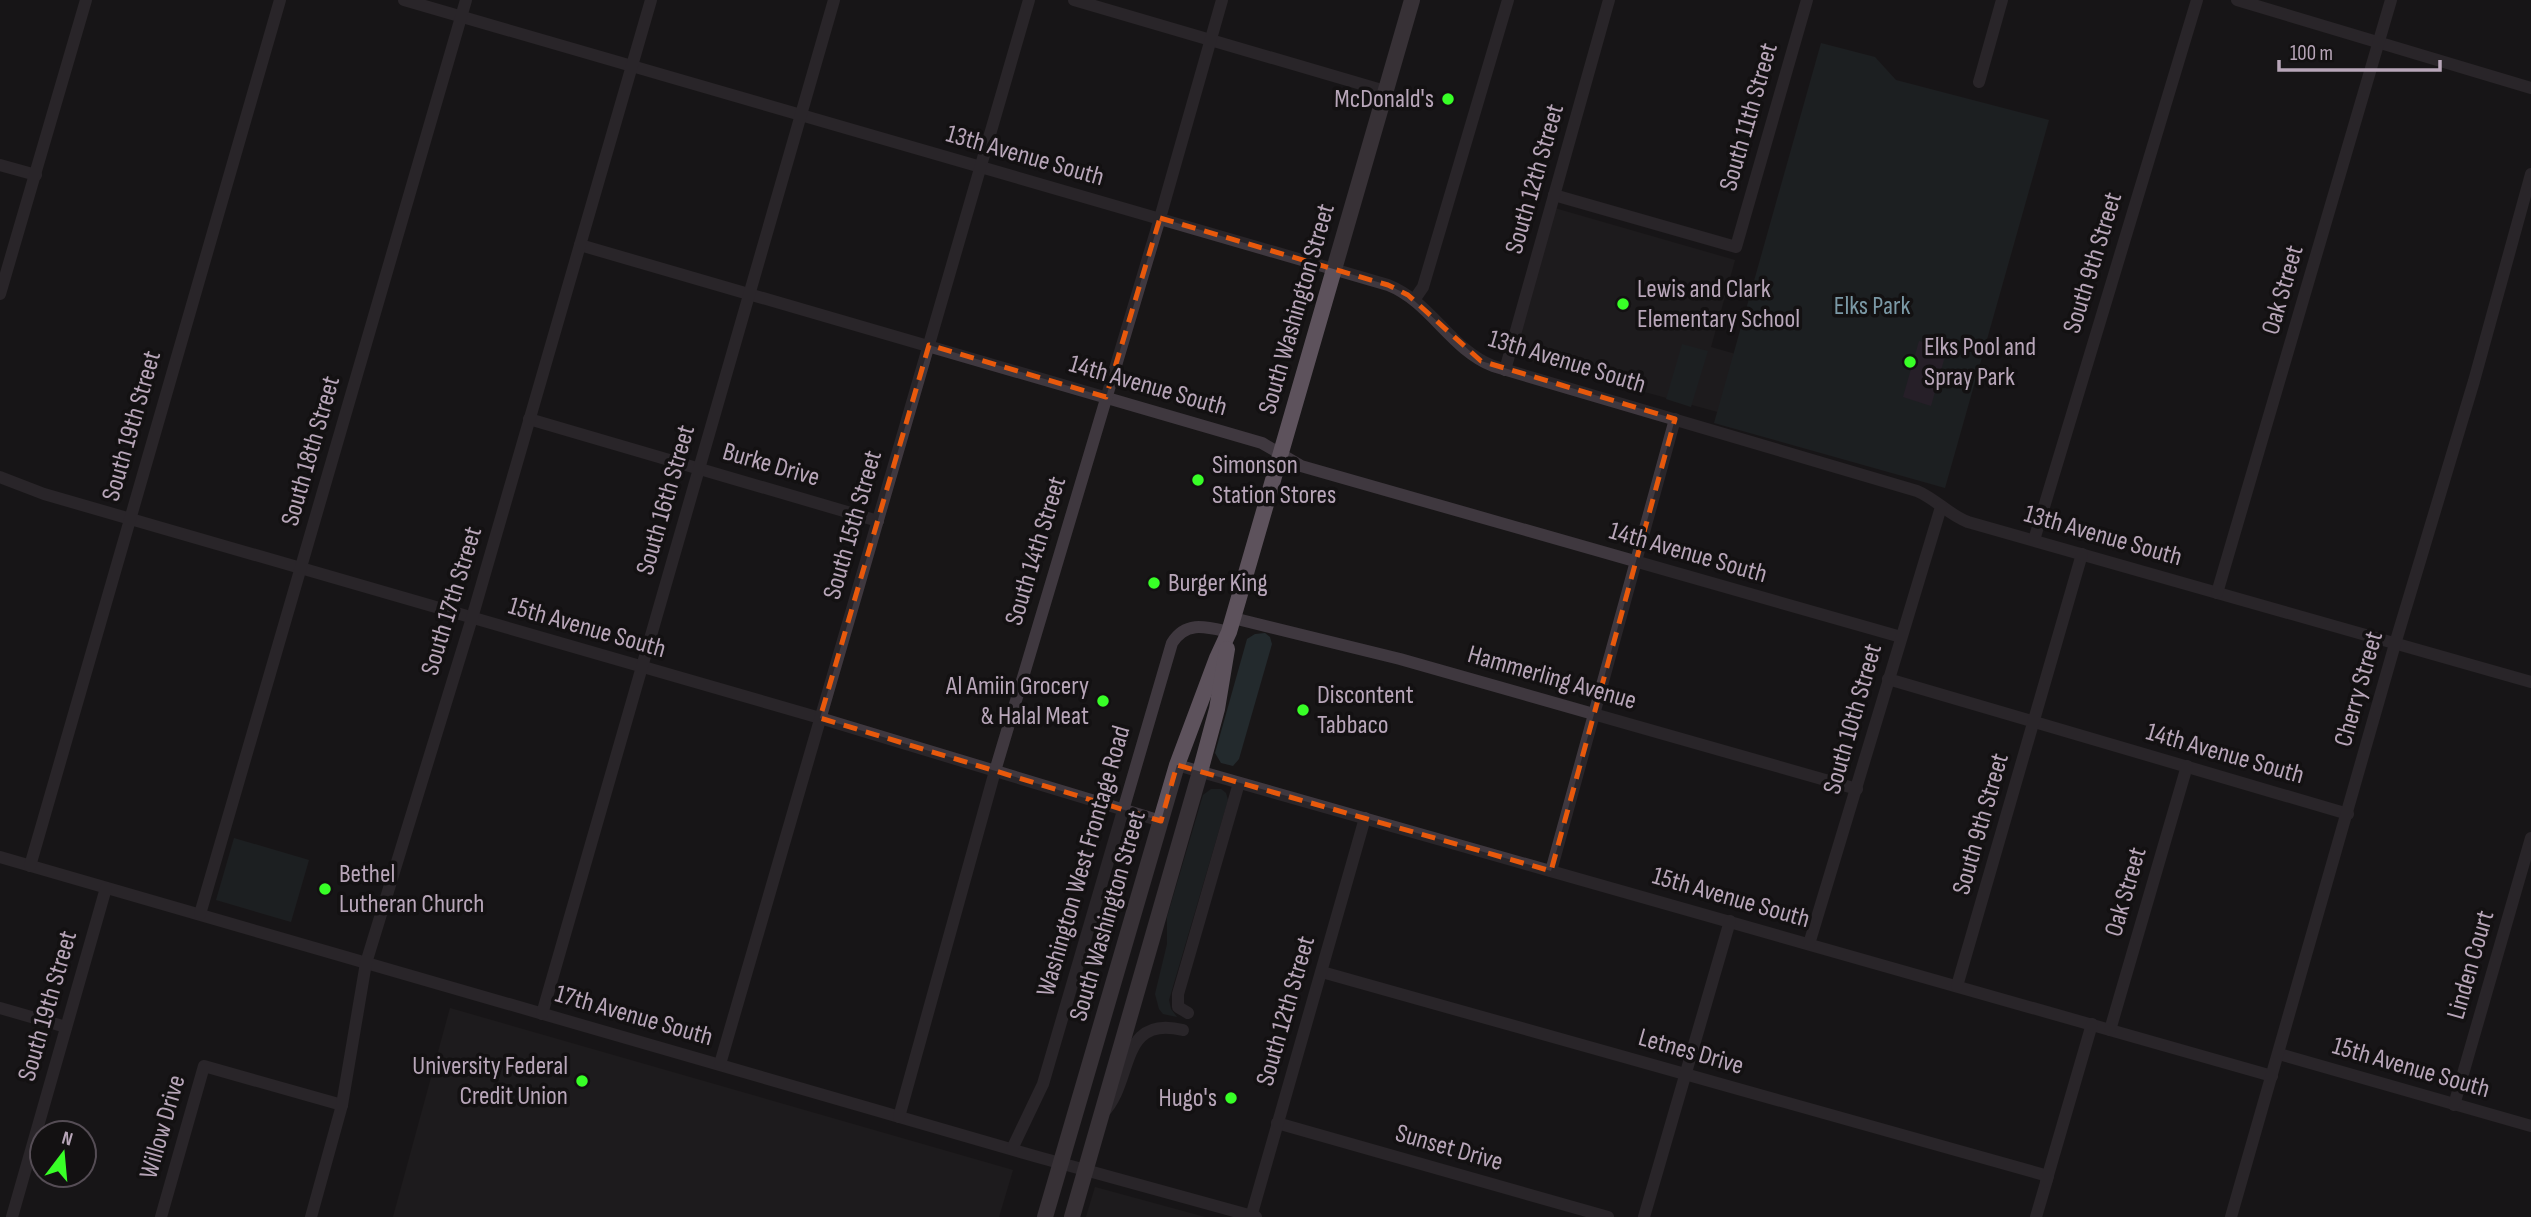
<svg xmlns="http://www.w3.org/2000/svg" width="2531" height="1217" font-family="'Sofia Sans Condensed',sans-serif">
<rect width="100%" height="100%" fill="#181617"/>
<g fill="#252224">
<polygon points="1551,207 1735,260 1711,347 1836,383 1817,439 1509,355"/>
<polygon points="450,1008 1013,1170 999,1217 393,1217"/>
<polygon points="1095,1187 1205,1217 1086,1217"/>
</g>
<g fill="#232a2d">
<polygon points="1821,43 1875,57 1896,80 2049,120 1945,488 1714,423"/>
<polygon points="1682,344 1708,351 1691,407 1666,399"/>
<polygon points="1265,633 1270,637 1272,644 1239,759 1233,766 1221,763 1215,753 1247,639 1255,634"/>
<polygon points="1211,789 1221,789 1226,793 1228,800 1169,1000 1171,1009 1177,1017 1163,1014 1159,1009 1155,994 1167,944 1167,917 1203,795"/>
<polygon points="234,838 309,860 291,922 216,900"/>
</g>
<polygon fill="#382a3d" points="1919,341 1947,349 1931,406 1903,397"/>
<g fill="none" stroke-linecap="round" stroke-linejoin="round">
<g stroke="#3f383f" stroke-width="12">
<path d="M404 0 1388 285C1431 302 1450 349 1493 366L1917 491C1936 499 1949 515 1968 522L2531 682"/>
<polyline points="1074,0 1385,91"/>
<polyline points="2237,0 2531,88"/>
<polyline points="1979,82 2002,0"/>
<polyline points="0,165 36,175"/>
<polyline points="1554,195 1736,247 1807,0"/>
<polyline points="580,245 1262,443 1301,466 1901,637"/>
<polyline points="0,294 86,0"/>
<polyline points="1414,300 1423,287 1508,0"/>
<polyline points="1505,370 1609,0"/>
<polyline points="529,419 878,521"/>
<polyline points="0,477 44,494 820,718 1161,821"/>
<polyline points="2034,540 2197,0"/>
<polyline points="2217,593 2391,0"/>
<polyline points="1233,618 1400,659 1857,789"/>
<polyline points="1888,679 2348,814"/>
<polyline points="1177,765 2272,1076"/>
<polyline points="0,857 1038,1157 1256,1217"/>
<polyline points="30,866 280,0"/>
<polyline points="1551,871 1675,419"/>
<polyline points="200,914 466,0"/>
<polyline points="1809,944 1941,507"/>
<polyline points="1322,972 2048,1176 2036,1217"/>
<polyline points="1957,986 2082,554"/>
<polyline points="0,1008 66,1027"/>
<polyline points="1188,1013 1178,1007 1178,994 1239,783"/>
<polyline points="542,1014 834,0"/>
<polyline points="2110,1030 2187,766"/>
<polyline points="2279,1054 2531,1126"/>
<polyline points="720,1064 1029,0"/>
<polyline points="2454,1105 2531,838"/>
<path d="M1103 1113C1134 1082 1118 1014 1183 1030"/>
<polyline points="899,1117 995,771 1160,218 1222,0"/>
<polyline points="1277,1123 1608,1217"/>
<path d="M1012 1149 1043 1084 1172 643C1186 620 1207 627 1229 632"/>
<polyline points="2046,1182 2092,1024"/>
<polyline points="12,1217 106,888"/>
<polyline points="161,1217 204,1066 342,1105"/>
<polyline points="311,1217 342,1105 366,963 472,618 651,0"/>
<polyline points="1251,1217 1365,818"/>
<polyline points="1644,1217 1730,921"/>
<polyline points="2231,1217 2395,644 2474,381 2531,174"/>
</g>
<g stroke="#5d525c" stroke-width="16">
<polyline points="1045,1217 1177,765 1217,658 1229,632 1412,0"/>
<polyline points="1072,1217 1200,772 1217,709 1227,649"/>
</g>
</g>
<path d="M0 0H2531V1217H0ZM1160 218 1388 285 1408 295 1481 361 1675 419 1551 871 1177 765 1161 821 820 718 929 345 1106 397Z" fill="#181617" fill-opacity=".55" fill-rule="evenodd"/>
<path fill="none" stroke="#e8590c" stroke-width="5" stroke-dasharray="14 9" stroke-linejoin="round" d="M1160 218 1388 285 1408 295 1481 361 1675 419 1551 871 1177 765 1161 821 820 718 929 345 1106 397Z"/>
<g fill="#38ff27" stroke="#131112" stroke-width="2.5">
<circle cx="1448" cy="99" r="7"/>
<circle cx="1623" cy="304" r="7"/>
<circle cx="1910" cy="362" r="7"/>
<circle cx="1198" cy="480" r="7"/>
<circle cx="1154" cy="583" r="7"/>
<circle cx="1103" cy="701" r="7"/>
<circle cx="1303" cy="710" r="7"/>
<circle cx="325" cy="889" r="7"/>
<circle cx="582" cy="1081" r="7"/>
<circle cx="1231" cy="1098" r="7"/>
</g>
<g text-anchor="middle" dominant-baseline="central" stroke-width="7" stroke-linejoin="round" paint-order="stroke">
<g font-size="26" fill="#b8a6b9" stroke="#131112" text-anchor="start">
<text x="1434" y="99" text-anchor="end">McDonald's</text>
<text x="1637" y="289">Lewis and Clark<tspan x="1637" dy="30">Elementary School</tspan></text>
<text x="1924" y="347">Elks Pool and<tspan x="1924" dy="30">Spray Park</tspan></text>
<text x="1212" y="465">Simonson<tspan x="1212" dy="30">Station Stores</tspan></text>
<text x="1168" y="583">Burger King</text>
<text x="1089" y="686" text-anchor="end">Al Amiin Grocery<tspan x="1089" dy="30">&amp; Halal Meat</tspan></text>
<text x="1317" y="695">Discontent<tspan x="1317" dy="30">Tabbaco</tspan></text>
<text x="339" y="874">Bethel<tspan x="339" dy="30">Lutheran Church</tspan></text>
<text x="568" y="1066" text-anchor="end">University Federal<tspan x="568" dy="30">Credit Union</tspan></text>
<text x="1217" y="1098" text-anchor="end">Hugo's</text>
</g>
<g font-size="26" fill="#b8a6b9" stroke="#131112">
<text transform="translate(1749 117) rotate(-74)">South 11th Street</text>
<text transform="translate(1025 156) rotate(16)">13th Avenue South</text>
<text transform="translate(1535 179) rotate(-74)">South 12th Street</text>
<text transform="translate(2093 263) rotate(-73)">South 9th Street</text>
<text transform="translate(2283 290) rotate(-74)">Oak Street</text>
<text transform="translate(1297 309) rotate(-74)">South Washington Street</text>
<text transform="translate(1567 362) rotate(17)">13th Avenue South</text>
<text transform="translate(1148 386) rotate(16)">14th Avenue South</text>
<text transform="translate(132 426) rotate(-74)">South 19th Street</text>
<text transform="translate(311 451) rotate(-74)">South 18th Street</text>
<text transform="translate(771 465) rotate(16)">Burke Drive</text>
<text transform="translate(666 500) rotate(-74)">South 16th Street</text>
<text transform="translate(853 525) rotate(-74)">South 15th Street</text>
<text transform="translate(2103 536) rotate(16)">13th Avenue South</text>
<text transform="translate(1036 551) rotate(-73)">South 14th Street</text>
<text transform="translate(1688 553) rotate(16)">14th Avenue South</text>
<text transform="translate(452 601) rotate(-73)">South 17th Street</text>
<text transform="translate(587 628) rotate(16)">15th Avenue South</text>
<text transform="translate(1552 678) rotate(16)">Hammerling Avenue</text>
<text transform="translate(2359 689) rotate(-74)">Cherry Street</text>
<text transform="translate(1853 719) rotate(-74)">South 10th Street</text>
<text transform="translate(2225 754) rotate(16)">14th Avenue South</text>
<text transform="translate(1981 824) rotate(-74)">South 9th Street</text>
<text transform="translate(1084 861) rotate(-74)">Washington West Frontage Road</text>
<text transform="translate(2126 892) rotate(-74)">Oak Street</text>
<text transform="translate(1731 898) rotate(16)">15th Avenue South</text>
<text transform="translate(1108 916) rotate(-74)">South Washington Street</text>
<text transform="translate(2471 965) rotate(-74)">Linden Court</text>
<text transform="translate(48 1006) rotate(-74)">South 19th Street</text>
<text transform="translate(1286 1011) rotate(-74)">South 12th Street</text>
<text transform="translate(634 1016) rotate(16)">17th Avenue South</text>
<text transform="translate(1691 1052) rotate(16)">Letnes Drive</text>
<text transform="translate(2411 1068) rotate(16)">15th Avenue South</text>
<text transform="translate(163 1127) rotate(-74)">Willow Drive</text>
<text transform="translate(1449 1148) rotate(16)">Sunset Drive</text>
</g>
<g font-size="26" fill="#7b99a6" stroke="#131112">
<text x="1872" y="306">Elks Park</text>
</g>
</g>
<g transform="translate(63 1154) rotate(16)"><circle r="33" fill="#131112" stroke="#554d55" stroke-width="2"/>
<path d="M0-5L12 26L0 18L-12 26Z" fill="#38ff27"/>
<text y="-10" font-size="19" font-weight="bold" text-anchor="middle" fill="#b8a6b9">N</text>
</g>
<path d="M2279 60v10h161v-10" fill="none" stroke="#b8a6b9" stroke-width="3.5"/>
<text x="2290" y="60" font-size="21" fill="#b8a6b9" stroke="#131112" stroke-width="5" paint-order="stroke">100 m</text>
</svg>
